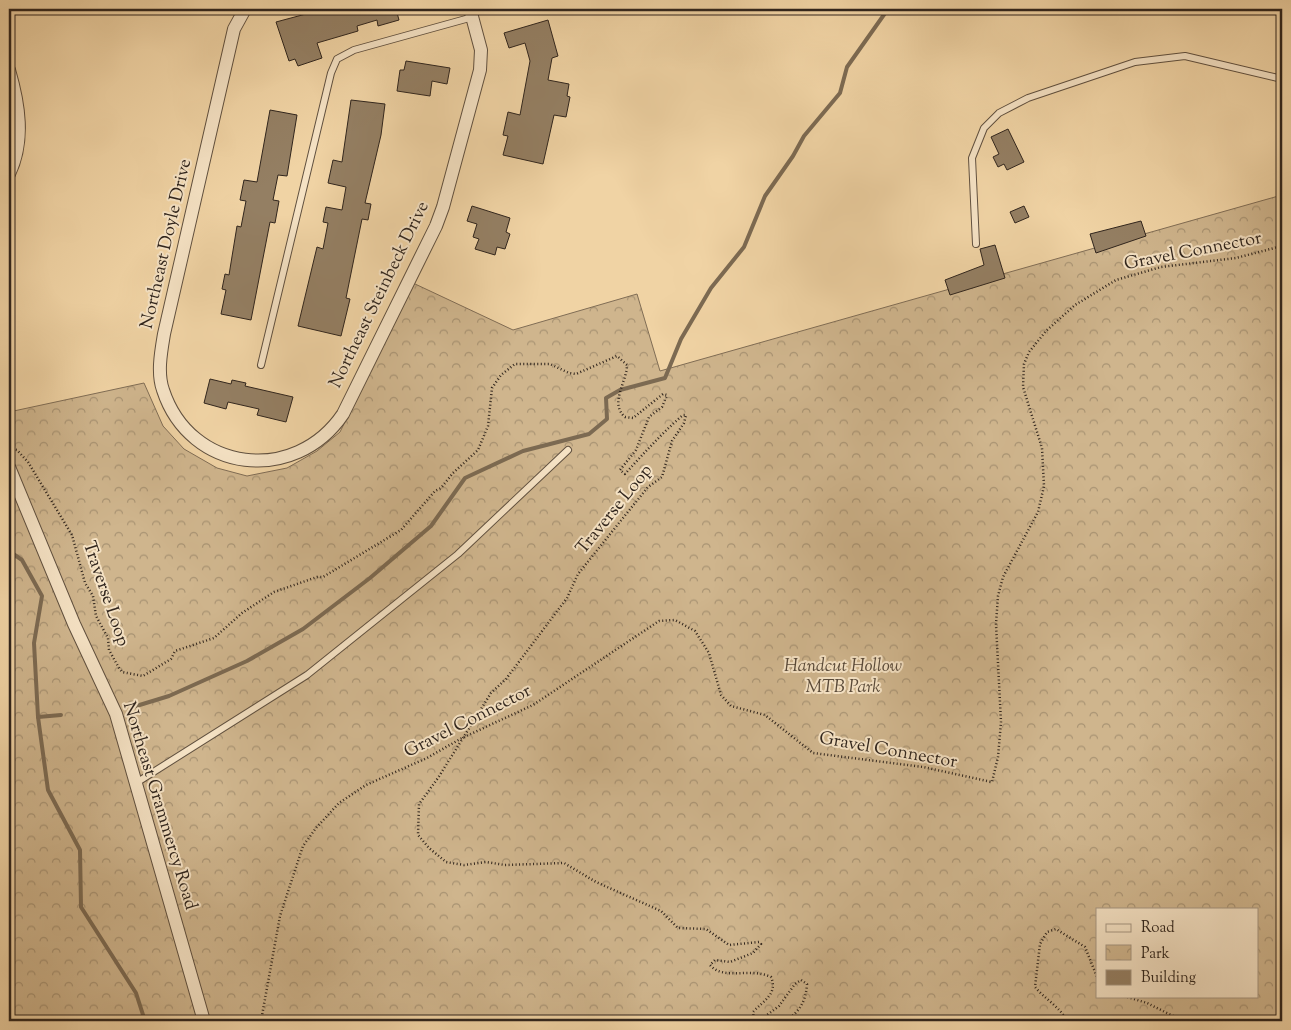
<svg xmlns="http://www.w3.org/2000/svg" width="1291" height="1030" font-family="'Sorts Mill Goudy',serif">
<defs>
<pattern id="park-crowns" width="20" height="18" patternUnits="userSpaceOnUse" patternTransform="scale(1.25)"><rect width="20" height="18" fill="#cfb58d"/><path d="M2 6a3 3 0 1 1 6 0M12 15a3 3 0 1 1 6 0" fill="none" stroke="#a89373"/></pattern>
</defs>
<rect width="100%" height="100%" fill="#f0d3a4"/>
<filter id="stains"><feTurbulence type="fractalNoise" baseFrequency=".004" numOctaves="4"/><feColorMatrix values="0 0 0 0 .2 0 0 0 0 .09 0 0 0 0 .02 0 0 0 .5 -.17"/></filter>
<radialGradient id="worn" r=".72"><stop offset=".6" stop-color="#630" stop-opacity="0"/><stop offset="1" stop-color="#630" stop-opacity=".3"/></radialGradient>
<path fill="url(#park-crowns)" stroke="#806d55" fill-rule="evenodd" d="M1282 195V1021H9V412L144 383 163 426 184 449 217 468 247 476 287 468 317 451 340 432 413 283 513 330 637 294 660 371ZM1097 909H1257V996H1097Z"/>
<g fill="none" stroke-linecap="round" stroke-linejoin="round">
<g stroke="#7c6a52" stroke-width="4">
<polyline points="9,551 22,560 42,596 34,643 38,717 48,790 80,850 81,907 136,993 145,1021"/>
<polyline points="133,707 169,696 247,661 303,629 370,578 431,526 465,478 523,451 589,434 607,419 606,398 620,390 665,378 681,339 711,288 744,247 765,196 793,156 804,136 840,93 847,67 888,9"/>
<polyline points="38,717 61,715"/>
</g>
</g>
<g fill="#947f63" stroke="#30251d">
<polygon points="316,9 396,9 399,20 378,26 377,20 357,26 358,31 317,43 322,58 298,66 295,59 289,61 276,22 317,11"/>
<polygon points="548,20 558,56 552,58 548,80 569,84 567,96 570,97 566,117 554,115 543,164 503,155 508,136 503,135 508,112 520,115 530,61 525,43 509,48 504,33"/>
<polygon points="406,61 450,68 447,84 432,81 430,96 397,91 400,70 404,70"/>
<polygon points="351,100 385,104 381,135 365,203 371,204 368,220 362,219 346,298 350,299 341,336 298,326 317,247 323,249 328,223 323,222 326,207 342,210 346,187 328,183 333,160 342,162"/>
<polygon points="270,110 297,115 287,176 278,175 273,200 279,201 275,223 270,222 251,320 221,314 226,290 222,289 225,274 229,275 237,226 241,227 246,201 240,200 244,180 257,182"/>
<polygon points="1008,129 1024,162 1007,170 1004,164 998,167 993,157 999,154 991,137"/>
<polygon points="472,206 510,218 506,232 510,234 505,249 497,247 495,255 475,249 479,239 473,237 477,224 467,221"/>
<polygon points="1024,206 1029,217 1015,223 1010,212"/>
<polygon points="1141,221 1146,236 1096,253 1090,234"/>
<polygon points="995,245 1005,278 950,295 945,280 984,265 980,249"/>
<polygon points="210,379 231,384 232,380 246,383 245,386 293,397 286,422 257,415 259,409 228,402 226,409 204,403"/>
</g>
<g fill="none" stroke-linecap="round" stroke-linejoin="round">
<g stroke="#60503f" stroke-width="8">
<g id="service">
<polyline points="976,244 972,158 984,128 999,113 1028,98 1135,62 1185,56 1282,79"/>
<polyline points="261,365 331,73 337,59 354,50 473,17"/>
<polyline points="136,783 307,675 458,554 568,450"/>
</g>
</g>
<g stroke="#60503f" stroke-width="14">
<g id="minor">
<path d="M245 9 234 29 164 334C161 352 157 373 163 390 190 473 295 485 343 414L436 226 443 207 480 70 481 50 470 9"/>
<path d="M9 70C19 104 25 141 9 174"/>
<polyline points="9,467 74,624 116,714 204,1021"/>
</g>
</g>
<g stroke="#30251d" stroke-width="2.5" stroke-dasharray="1 2.5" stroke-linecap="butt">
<path d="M9 448 17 450 28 462 72 535 85 583 93 596 96 616 108 638 109 650 119 668 122 672 143 676 171 659 175 651 214 638 242 613 274 592 317 577H323L401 530 435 491 441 488 453 473 478 450 488 426 492 388 501 375 515 364H550L569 373 576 374 617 356 627 365C627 382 609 403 625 417L633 418 663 394 667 395 662 407 649 417 636 450 620 470 625 474C644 453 662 433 683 415H686L684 423 672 441 662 477 648 487 623 518 578 574 567 598 506 679 491 693 438 778 419 804 418 835 429 848 446 862 464 865 486 862 505 865 564 863 596 882 661 911 678 928 706 929 729 945 759 942 761 944 753 953 730 962 715 960 710 965C724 981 750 967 771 977 778 994 764 1000 753 1012L754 1021"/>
<polyline points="1124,996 1147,1003 1179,1019 1198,1021"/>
<polyline points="261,1021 280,916 303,846 316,828 339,803 366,785 427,758 462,738 533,705 659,621 675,620 695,631 709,653 721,695 731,706 765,715 813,753 923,767 992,782 998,757 1001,722 996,624 998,596 1003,577 1038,512 1044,486 1042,448 1023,387 1024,364 1029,352 1046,331 1075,305 1116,280 1161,267 1236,258 1282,246"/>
<path d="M759 1021 779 1006 795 984 801 980 807 984C806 1001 800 1011 786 1021"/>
<path d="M1067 1021C1061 1008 1044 998 1035 987L1040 944 1047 932 1056 929 1085 947 1097 977"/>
</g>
<use href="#service" stroke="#f5e2c4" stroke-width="6"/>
<use href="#minor" stroke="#f5e2c4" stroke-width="12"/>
</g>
<g text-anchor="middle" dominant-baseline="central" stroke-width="4" stroke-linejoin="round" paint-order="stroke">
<g font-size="18" fill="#30251d" stroke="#f5e2c4">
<text transform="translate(167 244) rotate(-77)">Northeast Doyle Drive</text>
<text transform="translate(1193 252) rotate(-11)">Gravel Connector</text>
<text transform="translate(380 295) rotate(-64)">Northeast Steinbeck Drive</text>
<text transform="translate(615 510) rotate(-51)">Traverse Loop</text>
<text transform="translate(105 594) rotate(71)">Traverse Loop</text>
<text transform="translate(468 722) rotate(-27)">Gravel Connector</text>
<text transform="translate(888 751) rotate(10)">Gravel Connector</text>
<text transform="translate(159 806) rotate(73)">Northeast Grammercy Road</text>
</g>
<g font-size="18" font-style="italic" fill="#584939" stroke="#f5e2c4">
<text x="843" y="667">Handcut Hollow<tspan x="843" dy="21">MTB Park</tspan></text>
</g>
</g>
<rect width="1291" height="1030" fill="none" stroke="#f0d3a4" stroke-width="30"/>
<rect x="10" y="10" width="1271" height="1010" fill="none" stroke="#30251d" stroke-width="2.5"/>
<rect x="15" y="15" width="1261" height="1000" fill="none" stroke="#30251d"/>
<rect x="1096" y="908" width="162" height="90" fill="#f5e2c4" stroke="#a69681"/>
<rect x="1106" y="924" width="25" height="8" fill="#f5e2c4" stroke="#a69681"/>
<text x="1141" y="932" font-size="15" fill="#30251d">Road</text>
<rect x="1106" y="945" width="25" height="15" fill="url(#park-crowns)" stroke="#a69681"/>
<text x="1141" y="958" font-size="15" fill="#30251d">Park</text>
<rect x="1106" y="970" width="25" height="15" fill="#947f63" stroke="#a69681"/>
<text x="1141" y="982" font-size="15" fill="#30251d">Building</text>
<rect width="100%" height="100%" filter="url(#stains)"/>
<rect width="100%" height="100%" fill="url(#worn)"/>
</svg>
